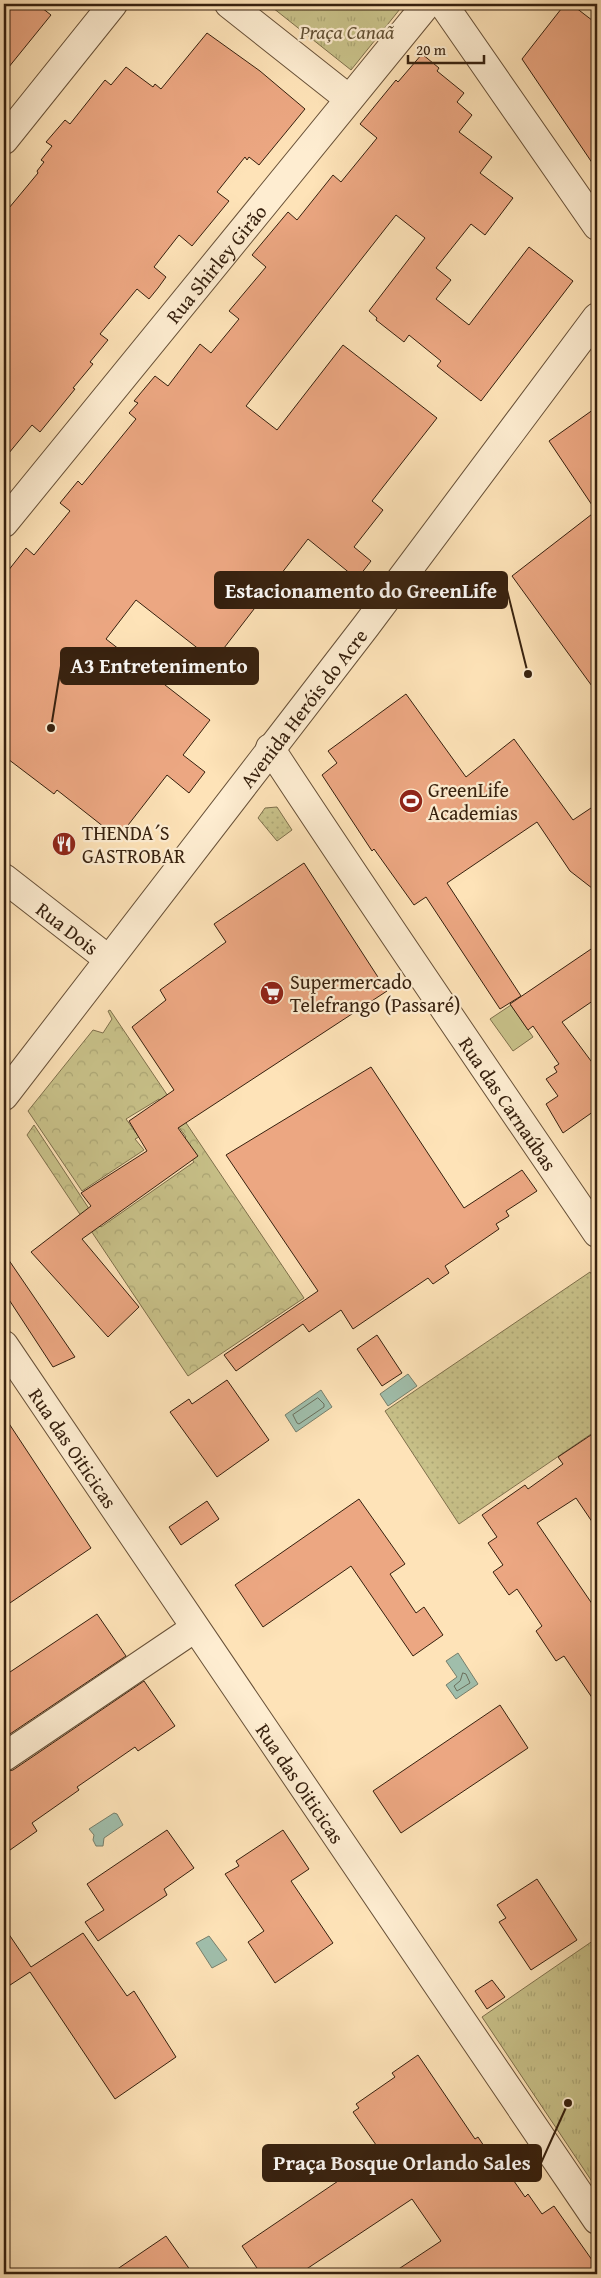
<svg xmlns="http://www.w3.org/2000/svg" width="601" height="2278" font-family="'Gentium Book Plus',serif">
<defs>
<pattern id="grass-dots" width="8" height="8" patternUnits="userSpaceOnUse" patternTransform="scale(1.25)"><rect width="8" height="8" fill="#c8c189"/><path d="M2 2h.1M6 6h.1" fill="none" stroke="#aca675" stroke-width="1.8" stroke-linecap="round"/></pattern>
<pattern id="forest-crowns" width="20" height="18" patternUnits="userSpaceOnUse" patternTransform="scale(1.25)"><rect width="20" height="18" fill="#c8c189"/><path d="M2 6a3 3 0 1 1 6 0M12 15a3 3 0 1 1 6 0" fill="none" stroke="#aca675"/></pattern>
<pattern id="park-tufts" width="24" height="20" patternUnits="userSpaceOnUse" patternTransform="scale(1.25)"><rect width="24" height="20" fill="#c8c189"/><path d="M3 7l-1-3M5 7V3M7 7l1-3M15 17l-1-3M17 17v-4M19 17l1-3" fill="none" stroke="#aca675"/></pattern>
</defs>
<rect width="100%" height="100%" fill="#fee3b8"/>
<filter id="stains"><feTurbulence type="fractalNoise" baseFrequency=".004" numOctaves="4"/><feColorMatrix values="0 0 0 0 .2 0 0 0 0 .09 0 0 0 0 .02 0 0 0 .5 -.17"/></filter>
<radialGradient id="worn" r=".72"><stop offset=".6" stop-color="#630" stop-opacity="0"/><stop offset="1" stop-color="#630" stop-opacity=".3"/></radialGradient>
<g fill="url(#grass-dots)" stroke="#7f704c">
<polygon points="277,807 292,830 277,841 258,818 265,808"/>
<polygon points="590,1272 597,1283 597,1430 459,1524 385,1411"/>
</g>
<polygon fill="url(#forest-crowns)" stroke="#7f704c" points="110,1010 304,1298 188,1376 27,1135 34,1125 101,1227 194,1162 179,1142 186,1137 159,1099 126,1119 139,1137 135,1139 144,1150 82,1191 28,1111 93,1030 103,1033 112,1019 108,1011"/>
<g fill="url(#park-tufts)" stroke="#7f704c">
<polygon points="268,4 404,4 351,70"/>
<polygon points="597,1938 597,2189 482,2017"/>
</g>
<polygon fill="#c8c189" stroke="#7f704c" points="511,1005 533,1037 513,1051 490,1019"/>
<g fill="#a0beab" stroke="#767f6c">
<polygon points="408,1374 417,1386 388,1406 380,1394"/>
<polygon points="321,1390 332,1407 296,1432 285,1415"/>
<polygon points="458,1653 478,1684 456,1699 446,1685 457,1677 446,1661"/>
<polygon points="114,1813 117,1814 123,1825 104,1838 103,1846 96,1846 93,1840 94,1835 89,1829"/>
<polygon points="209,1936 227,1960 212,1968 196,1943"/>
</g>
<g fill="none" stroke-linecap="round" stroke-linejoin="round">
<g stroke="#6b6f5c" stroke-width="1">
<polygon points="318,1398 324,1404 324,1407 299,1424 297,1423 293,1415"/>
<polygon points="463,1673 466,1674 470,1683 457,1691 454,1686 460,1681"/>
</g>
</g>
<g fill="#eca782" stroke="#36200e">
<polygon points="4,4 37,4 51,15 4,73"/>
<polygon points="565,4 571,4 597,24 597,170 522,59"/>
<polygon points="207,33 260,71 305,109 259,165 249,157 247,160 245,157 217,192 229,201 192,246 179,235 154,267 166,277 158,288 149,299 137,289 100,334 108,340 90,362 93,364 73,388 75,389 40,432 32,425 4,459 4,214 38,173 37,171 44,162 41,160 52,146 46,142 65,120 70,124 105,80 111,85 126,67 153,87 155,84 161,89"/>
<polygon points="422,54 439,68 437,71 464,93 457,102 472,115 459,132 492,157 480,173 513,198 485,235 471,224 436,268 451,280 436,299 469,325 529,247 573,281 481,401 437,366 441,361 409,335 404,342 376,320 377,318 369,311 425,238 396,215 246,406 277,430 343,345 437,418 372,501 383,510 354,547 371,561 357,579 308,539 214,661 136,600 106,639 210,720 183,755 205,772 189,793 167,775 118,838 57,790 54,794 4,756 4,576 26,548 34,555 70,511 60,503 78,481 82,485 136,419 129,413 138,403 134,401 155,376 168,386 200,344 211,353 239,319 229,311 266,267 252,255 288,212 297,220 333,175 341,182 377,138 360,124 396,80 398,82"/>
<polygon points="597,407 597,693 512,576 596,511 549,441"/>
<polygon points="406,694 466,777 514,739 573,820 597,804 597,892 570,871 537,822 447,883 521,996 500,1009 426,897 414,905 374,849 372,851 322,775 337,763 328,751"/>
<polygon points="304,863 387,991 178,1128 198,1156 82,1239 139,1307 108,1337 31,1252 91,1206 81,1193 147,1151 129,1121 174,1090 132,1027 166,1000 160,990 226,942 214,924"/>
<polygon points="597,945 597,998 562,1022 597,1069 597,1109 563,1133 546,1104 558,1096 546,1079 557,1072 554,1067 559,1064 533,1026 528,1030 510,1004"/>
<polygon points="371,1067 464,1208 522,1170 537,1191 506,1211 509,1216 496,1224 499,1229 445,1266 449,1273 433,1284 428,1278 353,1329 341,1310 309,1332 303,1324 236,1371 224,1355 318,1291 226,1155"/>
<polygon points="4,1253 75,1357 53,1367 4,1292"/>
<polygon points="377,1335 402,1373 382,1386 357,1349"/>
<polygon points="227,1380 269,1440 217,1477 170,1412 189,1399 192,1404"/>
<polygon points="4,1416 91,1548 4,1607"/>
<polygon points="597,1431 597,1529 576,1498 537,1523 597,1611 597,1705 564,1656 556,1661 536,1631 542,1626 517,1589 509,1595 493,1572 503,1565 488,1543 497,1537 482,1515 525,1485 528,1489 563,1464 558,1457"/>
<polygon points="359,1499 405,1564 390,1574 416,1613 424,1607 443,1635 413,1656 351,1566 263,1627 235,1585"/>
<polygon points="207,1501 219,1519 181,1545 169,1527"/>
<polygon points="97,1614 126,1656 4,1738 4,1676"/>
<polygon points="144,1681 175,1726 138,1751 135,1747 77,1787 79,1790 32,1823 37,1831 10,1850 4,1838 4,1772 13,1770"/>
<polygon points="500,1705 528,1748 401,1833 373,1791"/>
<polygon points="167,1830 194,1868 164,1889 167,1895 98,1941 85,1922 104,1910 87,1884"/>
<polygon points="283,1830 309,1869 291,1881 333,1943 275,1983 248,1942 264,1931 225,1874 239,1866 236,1861"/>
<polygon points="537,1879 577,1940 531,1970 499,1922 506,1918 497,1905"/>
<polygon points="4,1927 31,1967 83,1933 127,1996 134,1991 176,2057 115,2099 30,1972 4,1989"/>
<polygon points="492,1980 505,1997 487,2009 475,1991"/>
<polygon points="418,2055 475,2139 478,2137 492,2158 496,2155 525,2197 528,2194 542,2214 554,2206 597,2267 586,2274 391,2274 441,2241 412,2199 299,2274 261,2274 242,2246 381,2152 353,2112 359,2108 356,2104 395,2077 392,2073"/>
<polygon points="166,2236 193,2274 110,2274"/>
</g>
<g fill="none" stroke-linecap="round" stroke-linejoin="round">
<g stroke="#685138" stroke-width="30">
<g id="minor">
<polyline points="229,4 349,99"/>
<polyline points="443,4 597,226"/>
<polyline points="4,140 113,4"/>
<path id="s1" d="M4 523 427 4"/>
<path id="s2" d="M270 748C377 911 487 1072 597 1233"/>
<path id="s3" d="M4 878 108 959"/>
<path id="s4" d="M4 1096 366 626 597 317"/>
<path id="s5" d="M4 1345 597 2220"/>
<polyline points="4,1757 195,1628"/>
</g>
</g>
<use href="#minor" stroke="#feedd1" stroke-width="28"/>
</g>
<defs>
<g id="stadium-disc" transform="scale(1.25)"><circle r="9.5" fill="#8f2418" stroke="#feedd1"/><path d="M0-5a6.5 5 0 1 0 0 10a6.5 5 0 1 0 0-10ZM-3.5-1.8h7v3.6h-7Z" fill="#fff"/></g>
<g id="restaurant-disc" transform="scale(1.25)"><circle r="9.5" fill="#8f2418" stroke="#feedd1"/><path d="M-5-6h1v4h1v-4h1v4h1v-4h1v5L-1.5 .5V6h-2V.5L-5-1ZM5-6V6H3V1.5H1.5Q1.5-4 5-6Z" fill="#fff"/></g>
<g id="supermarket-disc" transform="scale(1.25)"><circle r="9.5" fill="#8f2418" stroke="#feedd1"/><path d="M-6-5.5h2.5l.6 2H6L4.5 2H-2.5L-4.4-4H-6ZM-1.5 3.2a1.3 1.3 0 1 0 .1 0ZM3 3.2a1.3 1.3 0 1 0 .1 0Z" fill="#fff"/></g>
</defs>
<g fill-rule="evenodd">
<use href="#stadium-disc" x="411" y="801"/>
<use href="#restaurant-disc" x="64" y="844"/>
<use href="#supermarket-disc" x="272" y="993"/>
</g>
<g text-anchor="middle" dominant-baseline="central" stroke-width="4.5" stroke-linejoin="round" paint-order="stroke">
<g font-size="20" font-style="italic" fill="#625033" stroke="#feedd1">
<text x="347" y="31">Praça Canaã</text>
</g>
<g font-size="20" fill="#36200e" stroke="#feedd1">
<text stroke="none"><textPath href="#s1" startOffset="335">Rua Shirley Girão</textPath></text>
<text stroke="none"><textPath href="#s4" startOffset="490">Avenida Heróis do Acre</textPath></text>
<text stroke="none"><textPath href="#s3" startOffset="81">Rua Dois</textPath></text>
<text stroke="none"><textPath href="#s2" startOffset="428">Rua das Carnaúbas</textPath></text>
<text stroke="none"><textPath href="#s5" startOffset="124">Rua das Oiticicas</textPath></text>
<text stroke="none"><textPath href="#s5" startOffset="529">Rua das Oiticicas</textPath></text>
</g>
<g font-size="20" fill="#36200e" stroke="#feedd1" text-anchor="start">
<text x="428" y="789">GreenLife<tspan x="428" dy="23">Academias</tspan></text>
<text x="82" y="832">THENDA´S<tspan x="82" dy="23">GASTROBAR</tspan></text>
<text x="290" y="981">Supermercado<tspan x="290" dy="23">Telefrango (Passaré)</tspan></text>
</g>
</g>
<path fill="none" stroke="#36200e" stroke-width="2" d="M528 674L507 590M51 728L61 666M568 2103L541 2163"/>
<g fill="#36200e" stroke="#feedd1" stroke-width="2">
<circle cx="528" cy="674" r="5"/>
<circle cx="51" cy="728" r="5"/>
<circle cx="568" cy="2103" r="5"/>
</g>
<g fill="#36200e" stroke="#36200e" stroke-width="2">
<rect x="215" y="572" width="292" height="36" rx="5"/>
<rect x="61" y="648" width="197" height="36" rx="5"/>
<rect x="263" y="2145" width="278" height="36" rx="5"/>
</g>
<g font-size="21" text-anchor="middle" font-weight="bold" fill="#fff">
<text x="361" y="598">Estacionamento do GreenLife</text>
<text x="159" y="673">A3 Entretenimento</text>
<text x="402" y="2170">Praça Bosque Orlando Sales</text>
</g>
<rect width="601" height="2278" fill="none" stroke="#fee3b8" stroke-width="20"/>
<rect x="5" y="5" width="591" height="2268" fill="none" stroke="#36200e" stroke-width="2.5"/>
<rect x="10" y="10" width="581" height="2258" fill="none" stroke="#36200e"/>
<path d="M408 55v8h76v-8" fill="none" stroke="#36200e" stroke-width="2.5"/>
<text x="416" y="55" font-size="15" fill="#36200e" stroke="#feedd1" stroke-width="4" paint-order="stroke">20 m</text>
<rect width="100%" height="100%" filter="url(#stains)"/>
<rect width="100%" height="100%" fill="url(#worn)"/>
</svg>
